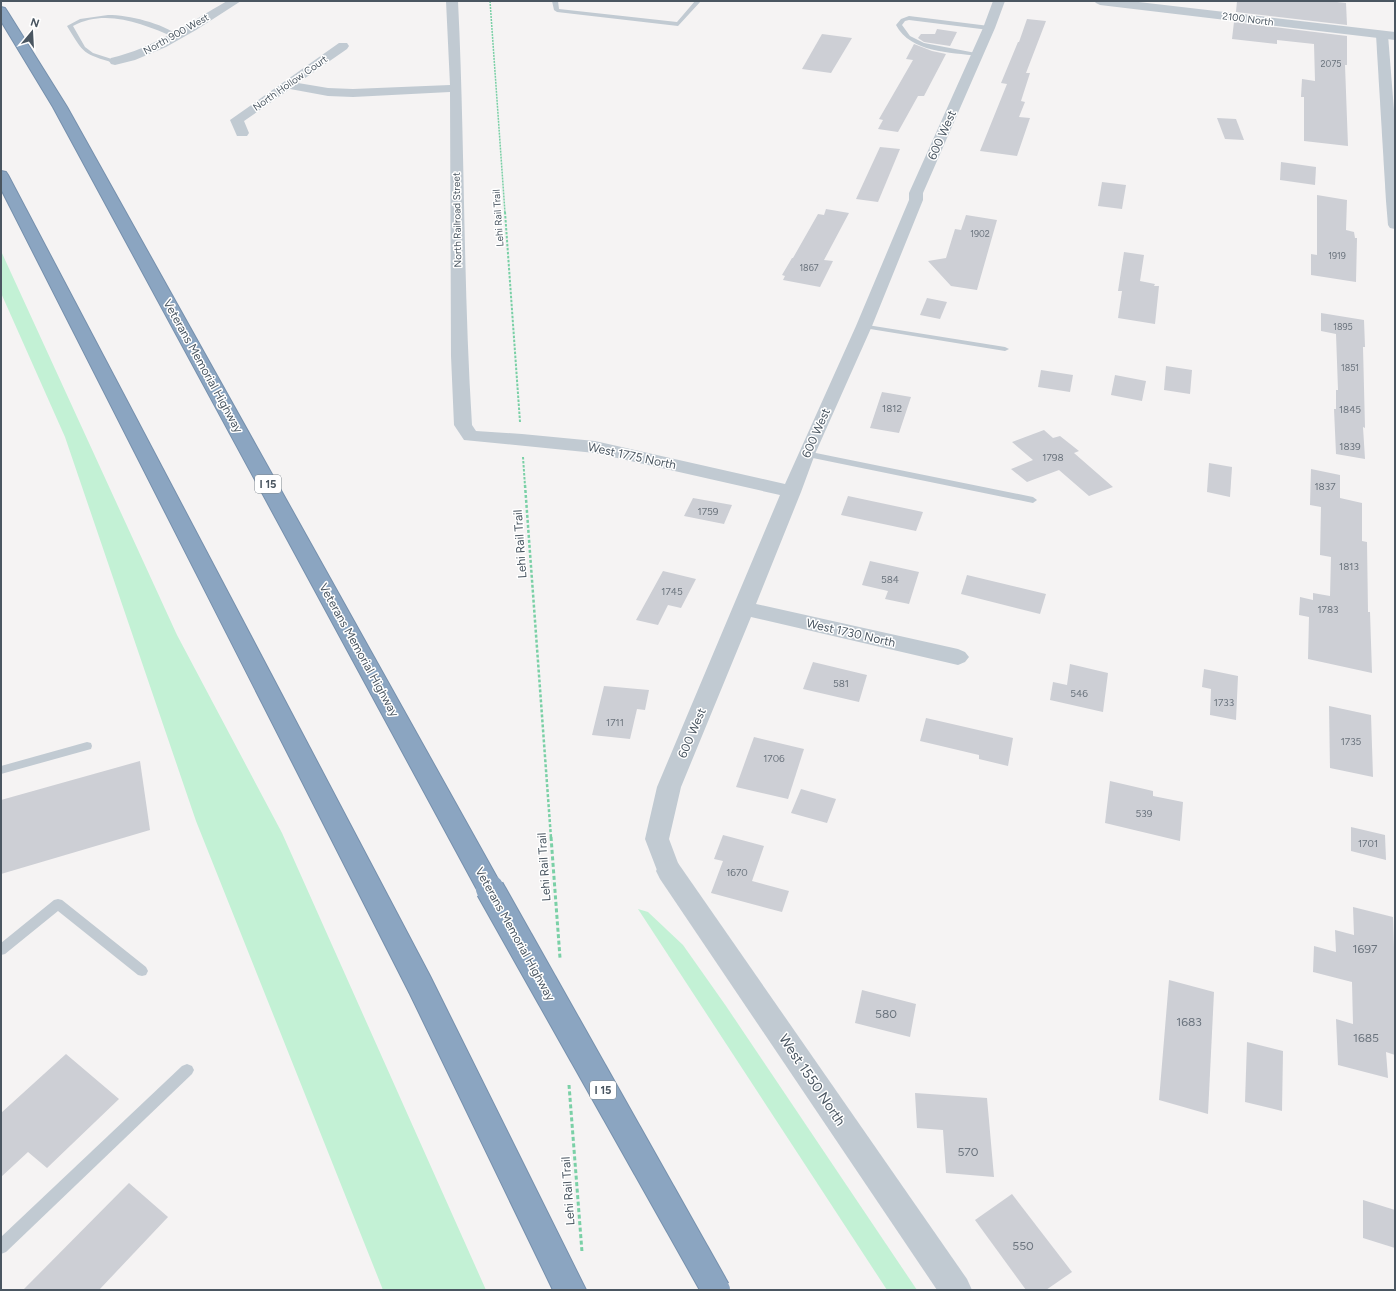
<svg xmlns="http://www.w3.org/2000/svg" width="1396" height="1291" font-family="Figtree,sans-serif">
<rect width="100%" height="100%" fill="#f5f3f3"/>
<g fill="#c3f1d5">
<polygon points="1,251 177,635 282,833 486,1290 383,1290 196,821 65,437 1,293"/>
<polygon points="638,909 648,912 683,945 726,1006 917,1290 887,1290"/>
</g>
<g fill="#cdcfd5">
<polygon points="1237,1 1328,1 1346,3 1347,25 1236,12"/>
<polygon points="1027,19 1046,21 1026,73 1030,73 1021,101 1025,102 1019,117 1030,118 1017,156 980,151 1007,84 1001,83 1018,42 1019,42"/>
<polygon points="1234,22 1347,36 1347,65 1345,65 1348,146 1304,141 1304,97 1301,97 1302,79 1315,81 1314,44 1277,40 1277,44 1232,39"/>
<polygon points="937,29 957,32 950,46 924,42 918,38 921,34 935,34"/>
<polygon points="822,34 852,38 831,73 802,69"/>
<polygon points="914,44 932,51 946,54 924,96 918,96 898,132 878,129 883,120 879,119 913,60 906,59"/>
<polygon points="1217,118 1236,119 1244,140 1225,139"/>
<polygon points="880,147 900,149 878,202 856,199"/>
<polygon points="1281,162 1316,167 1315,185 1280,180"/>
<polygon points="1102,182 1126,185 1122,209 1098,206"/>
<polygon points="1317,195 1347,200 1346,230 1354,232 1355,238 1357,238 1356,282 1311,275 1311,254 1317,255"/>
<polygon points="826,209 849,213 824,260 833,261 820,287 783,280 785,276 782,275 792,258 793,258 818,214 824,215"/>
<polygon points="966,215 997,220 977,290 951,286 928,261 946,258 955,229 961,230"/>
<polygon points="1124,252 1144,255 1140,281 1155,284 1154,286 1159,286 1155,324 1118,318 1122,291 1118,291"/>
<polygon points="927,298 947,302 940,319 920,315"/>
<polygon points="1321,313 1364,320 1365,347 1363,347 1365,428 1363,427 1365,459 1336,454 1334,409 1336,409 1336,390 1338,390 1336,334 1321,331"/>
<polygon points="1166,366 1192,370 1190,394 1164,390"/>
<polygon points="1041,370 1073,375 1070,392 1038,387"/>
<polygon points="1115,375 1146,381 1142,401 1111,395"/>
<polygon points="882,392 911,397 899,433 870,428"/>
<polygon points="1044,430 1053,438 1060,436 1079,451 1074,453 1113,487 1089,496 1059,470 1027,482 1011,469 1033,460 1012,442"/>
<polygon points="1209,463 1232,467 1230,497 1207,492"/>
<polygon points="1311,469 1340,475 1340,498 1362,503 1362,541 1367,542 1368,612 1370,612 1372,673 1308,659 1309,617 1299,615 1300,597 1313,600 1313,593 1330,596 1331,557 1320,555 1321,507 1310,505"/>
<polygon points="848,496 923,512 916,531 841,515"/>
<polygon points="693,498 732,505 724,524 684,516"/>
<polygon points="870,561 919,572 909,604 885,599 888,591 862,585"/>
<polygon points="663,571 696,579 681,608 668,605 658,625 636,620"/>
<polygon points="967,575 1046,594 1040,614 961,594"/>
<polygon points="813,662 867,675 859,702 803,689"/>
<polygon points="1070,664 1108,673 1103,712 1050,700 1053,682 1067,685"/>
<polygon points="1204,669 1238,676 1236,720 1210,715 1211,689 1202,687"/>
<polygon points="604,686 649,690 645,710 637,709 630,739 592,735"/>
<polygon points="1329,706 1371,715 1373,777 1330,768"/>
<polygon points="926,718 1013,738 1008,766 979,759 979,755 920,741"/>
<polygon points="754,737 804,749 788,799 736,787"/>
<polygon points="140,761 150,830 1,874 1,800"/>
<polygon points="1110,781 1153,791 1153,796 1183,802 1180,841 1105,823"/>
<polygon points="801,789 836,799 827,823 791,813"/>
<polygon points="1351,827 1385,835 1386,860 1351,851"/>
<polygon points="723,835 764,846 752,881 789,891 782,912 711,893 723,861 714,859"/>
<polygon points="1353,907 1393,917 1395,978 1395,1055 1386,1052 1388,1078 1338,1065 1336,1019 1353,1024 1352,982 1313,972 1314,946 1336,952 1335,930 1354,935"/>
<polygon points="1169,980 1214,992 1208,1114 1159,1100"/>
<polygon points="862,990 916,1004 910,1037 855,1023"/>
<polygon points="1247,1042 1283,1051 1282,1111 1245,1102"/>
<polygon points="66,1054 119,1099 47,1168 28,1152 1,1177 1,1113"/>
<polygon points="915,1093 987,1098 994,1177 946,1173 943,1130 917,1128"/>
<polygon points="129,1183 168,1217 99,1290 23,1290"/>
<polygon points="1012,1194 1072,1272 1046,1290 1026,1290 975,1220"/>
<polygon points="1363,1200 1395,1210 1395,1248 1363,1238"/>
</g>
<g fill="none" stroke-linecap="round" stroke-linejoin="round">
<g stroke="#7690ad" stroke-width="2">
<g id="motorway">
<polygon points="1,7 5,8 7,11 67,107 499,881 503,889 499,897 490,900 481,897 53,107 1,21"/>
<polygon points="1,171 6,172 8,175 430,976 586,1290 553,1290 410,994 1,189"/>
</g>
</g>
<polyline stroke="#7ad0a6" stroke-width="1.5" stroke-dasharray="2 1" stroke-linecap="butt" points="490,1 505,213"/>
<g stroke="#7ad0a6" stroke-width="2" stroke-dasharray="2.5 1.5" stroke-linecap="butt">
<polyline points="505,212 520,422"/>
<polyline points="523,457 525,486"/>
</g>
<polyline stroke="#7ad0a6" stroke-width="2.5" stroke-dasharray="3 2" stroke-linecap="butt" points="525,485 551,838"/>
<g stroke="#7ad0a6" stroke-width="3" stroke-dasharray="4 2.5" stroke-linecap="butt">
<polyline points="551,837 560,958"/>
<polyline points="569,1085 582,1252"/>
</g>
<g fill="#c1cad2" fill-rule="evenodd">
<polygon points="552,1 558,1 559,9 677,22 695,1 701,1 678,26 557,12 554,10"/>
<path d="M108 15C129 15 162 23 179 36L174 37C143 24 106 8 73 26L85 47 93 53 118 61 115 63C83 54 84 54 67 26L80 19Z"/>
<path d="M909 16 989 26 992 28 989 30 909 20 905 21 902 25 910 36 924 43 981 54 978 56C950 52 911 53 896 25L901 19Z"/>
<polygon points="861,324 1005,347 1009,349 1005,351 864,328 860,326"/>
<polygon points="806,451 1033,497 1037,500 1033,503 803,456 802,454 803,452"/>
<polygon points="87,742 91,743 92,746 91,749 1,774 1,766"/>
<polygon points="58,899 62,900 146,967 148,971 146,975 142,976 138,975 58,911 5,954 1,955 1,943 54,900"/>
<polygon points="187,1064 192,1066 194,1070 192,1074 6,1252 1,1254 1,1237 182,1066"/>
</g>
<g fill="#c1cad2" fill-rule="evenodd">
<path d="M227 1H241L196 30 166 47 135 60 115 65 111 64 109 61 111 58C154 48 189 23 227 1Z"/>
<path d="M446 1H458C465 142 463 284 472 425L476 431 522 434 595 441 785 484 856 326 909 200V193L983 28 993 1H1005L995 28 923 193V200L872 326 815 454 801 492 756 604 958 649 965 652 969 657 965 662 958 665 751 617 681 787 669 839 681 871 678 878 669 881 660 878 645 839 657 787 780 495 595 453 464 440 454 425 451 356 450 92 353 97 328 96 290 89 244 121 249 133 247 136H237L230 120 339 43H347L349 46 347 49 298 83 328 88 353 89 450 85Z"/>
<polygon points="1382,31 1386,33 1388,35 1395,123 1395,229 1390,228 1388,225 1386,201 1376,35 1378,33"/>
</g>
<g fill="#c1cad2" fill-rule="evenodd">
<polygon points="1094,1 1130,1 1395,32 1395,40 1100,5 1096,3"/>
<polygon points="669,860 678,863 967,1279 972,1290 937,1290 660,879 656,871 660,863"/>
</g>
<use href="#motorway" fill="#8ba5c1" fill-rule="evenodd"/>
<g stroke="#7690ad" stroke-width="30" stroke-linecap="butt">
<polyline id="motorway-bridge" points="490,889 716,1290"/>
</g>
<use href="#motorway-bridge" stroke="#8ba5c1" stroke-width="28"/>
</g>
<g text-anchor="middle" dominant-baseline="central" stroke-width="3" stroke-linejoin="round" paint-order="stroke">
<g font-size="9" fill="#6b747e">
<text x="1331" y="63">2075</text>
<text x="980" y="233">1902</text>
<text x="1337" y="255">1919</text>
<text x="809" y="267">1867</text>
<text x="1343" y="326">1895</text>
<text x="1350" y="367">1851</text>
</g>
<g font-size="10" fill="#4a5661" stroke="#fff">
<text transform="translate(1248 19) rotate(7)">2100 North</text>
<text transform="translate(176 34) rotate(-29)">North 900 West</text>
<text transform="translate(290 83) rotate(-35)">North Hollow Court</text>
<text transform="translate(498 218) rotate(-94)">Lehi Rail Trail</text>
<text transform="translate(457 220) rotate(-91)">North Railroad Street</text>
</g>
<g font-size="10" fill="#6b747e">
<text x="892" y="408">1812</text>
<text x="1350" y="409">1845</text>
<text x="1350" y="446">1839</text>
<text x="1053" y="457">1798</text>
<text x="1325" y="486">1837</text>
<text x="708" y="511">1759</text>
<text x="1349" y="566">1813</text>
<text x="890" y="579">584</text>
<text x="672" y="591">1745</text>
<text x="1328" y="609">1783</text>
<text x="841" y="683">581</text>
<text x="1079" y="693">546</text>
<text x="1224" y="702">1733</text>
<text x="615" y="722">1711</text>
<text x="1351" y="741">1735</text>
<text x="774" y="758">1706</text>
<text x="1144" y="813">539</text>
<text x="1368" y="843">1701</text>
<text x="737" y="872">1670</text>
</g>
<g fill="#fff" stroke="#808990" stroke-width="1">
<rect x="255" y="475" width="26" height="18" rx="3"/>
<rect x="590" y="1081" width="26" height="18" rx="3"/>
</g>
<g font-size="11" font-weight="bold" fill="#4a5661">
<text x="268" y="484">I 15</text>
<text x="603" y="1090">I 15</text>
</g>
<g font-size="12" fill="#4a5661" stroke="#fff">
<text transform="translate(942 135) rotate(-66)">600 West</text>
<text transform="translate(203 366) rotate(61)">Veterans Memorial Highway</text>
<text transform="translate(816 433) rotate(-66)">600 West</text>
<text transform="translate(632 456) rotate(12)">West 1775 North</text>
<text transform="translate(520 544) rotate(-94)">Lehi Rail Trail</text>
<text transform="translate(851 633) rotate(13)">West 1730 North</text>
<text transform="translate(359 650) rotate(61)">Veterans Memorial Highway</text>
<text transform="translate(692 733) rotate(-67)">600 West</text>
<text transform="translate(544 867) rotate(-94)">Lehi Rail Trail</text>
<text transform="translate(515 934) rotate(61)">Veterans Memorial Highway</text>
<text transform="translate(568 1191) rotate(-94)">Lehi Rail Trail</text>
</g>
<g font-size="12" fill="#6b747e">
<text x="1365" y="949">1697</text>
<text x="886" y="1014">580</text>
<text x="1189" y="1022">1683</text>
<text x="1366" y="1038">1685</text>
<text x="968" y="1152">570</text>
<text x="1023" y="1246">550</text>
</g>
<g font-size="14" fill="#4a5661" stroke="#fff">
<text transform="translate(812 1080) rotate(56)">West 1550 North</text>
</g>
</g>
<rect width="1396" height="1291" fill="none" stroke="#4a5661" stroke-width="4"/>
<g transform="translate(32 32) rotate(18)" stroke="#ffffff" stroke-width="3" paint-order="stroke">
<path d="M0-3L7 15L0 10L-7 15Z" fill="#4a5661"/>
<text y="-6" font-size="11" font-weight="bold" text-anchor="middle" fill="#4a5661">N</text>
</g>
</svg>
